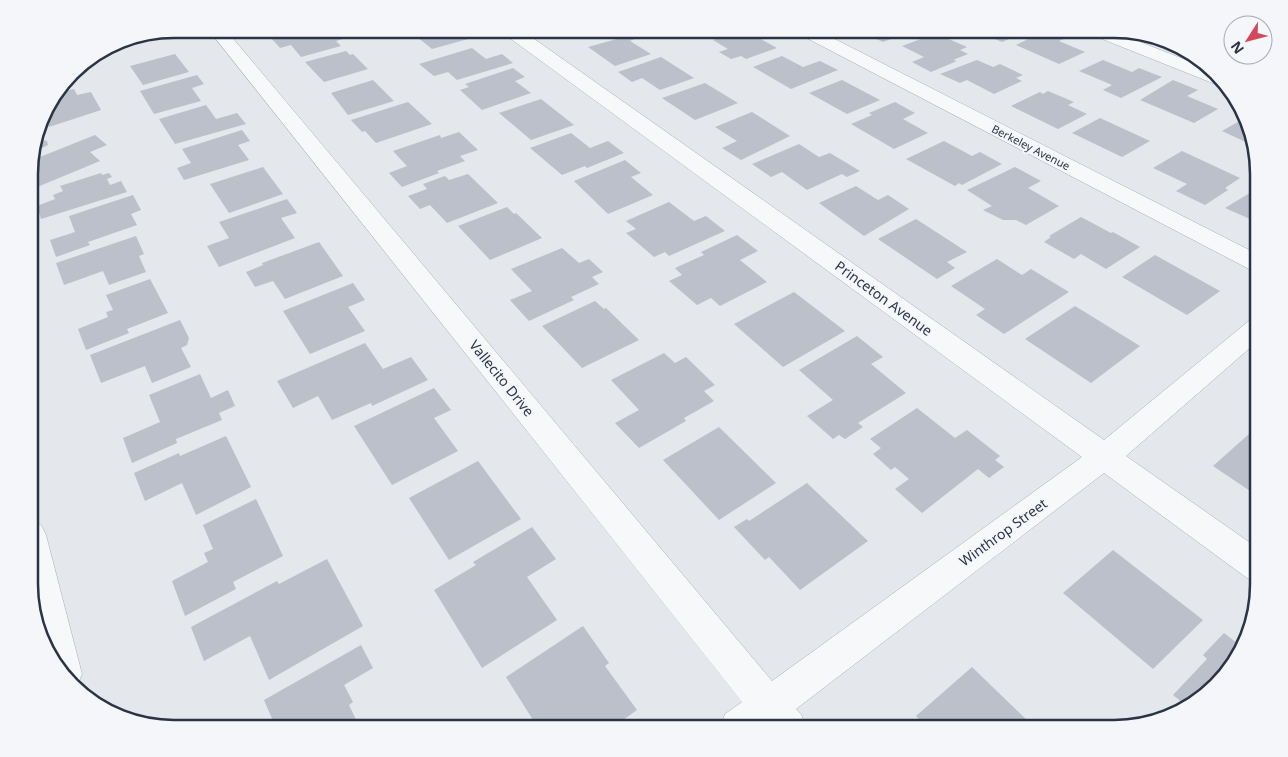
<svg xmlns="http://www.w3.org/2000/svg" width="1288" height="757" font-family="'Noto Sans',sans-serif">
<rect width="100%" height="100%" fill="#e4e7ec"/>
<g fill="#bbc0ca">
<polygon points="257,29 297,29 265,38"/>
<polygon points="312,29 337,29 346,38 336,41 341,46 301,57 291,45 280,48 272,39"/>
<polygon points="425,29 462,29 457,31 468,39 432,49 411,32"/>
<polygon points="572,29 617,29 586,39"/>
<polygon points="690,29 727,29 702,36"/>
<polygon points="745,29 756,29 766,34 757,37 777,48 746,59 741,56 731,59 719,52 728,49 713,40"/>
<polygon points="855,29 906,29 891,35 896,37 883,42"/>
<polygon points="988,29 1032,29 1002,42 984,34 992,30"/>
<polygon points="1049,29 1068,37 1059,41 1085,52 1059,64 1016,45"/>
<polygon points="631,35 637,38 630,41 651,54 615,66 588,47"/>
<polygon points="929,36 937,39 944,37 967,47 960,50 968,54 953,60 957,61 931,72 912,62 924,57 902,46"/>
<polygon points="472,48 486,59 502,54 513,63 457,80 448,72 434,76 419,64"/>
<polygon points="346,51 350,55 353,54 368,69 324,82 305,62"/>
<polygon points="175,54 189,72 143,85 130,66"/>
<polygon points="782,56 803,67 820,61 838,70 791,89 753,67"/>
<polygon points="661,57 694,78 660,90 642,78 632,82 618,72"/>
<polygon points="977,60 993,67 1000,64 1023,75 1016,78 1022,81 994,94 967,80 960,83 940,74"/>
<polygon points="1103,60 1132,72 1139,68 1162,77 1121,98 1103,90 1112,85 1079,71"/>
<polygon points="513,68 525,77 515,81 531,93 482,110 460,90 469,87 465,84"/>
<polygon points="197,75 204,84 192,88 201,101 154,114 140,91"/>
<polygon points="373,80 394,101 348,115 331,93"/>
<polygon points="842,80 880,100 847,114 809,93"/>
<polygon points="1173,80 1198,90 1187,96 1218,109 1194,123 1140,100"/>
<polygon points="705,83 738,103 695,120 662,98"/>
<polygon points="74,89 77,95 91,92 101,110 49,127 43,113 44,109 56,93"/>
<polygon points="1048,91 1074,102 1068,105 1087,114 1058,129 1011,106 1040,92 1043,94"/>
<polygon points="541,99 574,125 531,140 499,113"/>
<polygon points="408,102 432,124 376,143 365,131 362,132 351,120"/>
<polygon points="895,102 915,113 903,119 928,133 894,149 851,124 872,115 869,113"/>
<polygon points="206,105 216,119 237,113 246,124 175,144 159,119"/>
<polygon points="752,112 790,136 741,160 722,148 737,141 715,127"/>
<polygon points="1100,118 1150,141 1122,157 1072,133"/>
<polygon points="1243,119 1252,145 1222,131"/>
<polygon points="242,130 250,141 238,145 249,160 184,180 177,168 191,163 182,149"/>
<polygon points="459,132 478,150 460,156 465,161 437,171 439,173 402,187 389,173 407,166 393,151 440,135 441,138"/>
<polygon points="571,133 590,148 608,141 624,153 587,168 585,166 562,175 530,148"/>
<polygon points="95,135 107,145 90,152 100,161 30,190 30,161"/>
<polygon points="35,139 47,141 48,145 30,154"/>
<polygon points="944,141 972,156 980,152 1002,164 962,185 959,183 955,186 906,159"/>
<polygon points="799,144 819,157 830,153 860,171 847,177 842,174 807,190 782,172 771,177 752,164"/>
<polygon points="1182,151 1240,178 1225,188 1228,190 1205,205 1176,191 1187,184 1153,168"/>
<polygon points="625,160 641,173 631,177 653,195 608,214 574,181"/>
<polygon points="263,167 283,194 229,213 210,184"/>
<polygon points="1015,167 1041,181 1028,188 1059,206 1026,225 1016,220 1003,220 983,210 992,206 967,190"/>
<polygon points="101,173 102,175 109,173 112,177 107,179 110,185 121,181 127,192 41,219 37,206 55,199 53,195 63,191 60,186"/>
<polygon points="468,174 498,203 447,223 430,205 420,209 408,196 427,189 423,184 445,176 449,180"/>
<polygon points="856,186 878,200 888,195 909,209 864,236 819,203"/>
<polygon points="1259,190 1259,223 1225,208 1253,191 1256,192"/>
<polygon points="133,195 141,210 131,214 137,225 88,242 90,245 56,257 50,240 75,232 69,216"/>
<polygon points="287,199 297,213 281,218 295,238 219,267 207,246 229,238 219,222"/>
<polygon points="669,202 694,221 706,216 725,231 669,256 665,252 654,257 626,233 636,229 626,221"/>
<polygon points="507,207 514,214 516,213 542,238 490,260 458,226"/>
<polygon points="1081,217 1111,233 1113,232 1140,247 1106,269 1081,254 1074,259 1044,242 1051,237 1049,236"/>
<polygon points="916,219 967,252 947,262 955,268 937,279 878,239"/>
<polygon points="737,235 758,251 740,260 767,282 720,306 711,298 697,305 669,281 682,275 675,268 704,255 701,252"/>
<polygon points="136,236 144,254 139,256 146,272 109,285 103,271 64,285 56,263"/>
<polygon points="319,242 343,276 285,299 273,281 255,287 246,272 263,265 262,263"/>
<polygon points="562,248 579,263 589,259 603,272 592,277 599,284 571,297 574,300 529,321 510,300 532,291 511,269"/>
<polygon points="1155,255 1220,291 1187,315 1122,277"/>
<polygon points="997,259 1022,275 1031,269 1069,292 1004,334 976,315 985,309 951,286"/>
<polygon points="150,279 168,313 127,329 129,333 86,350 78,329 108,317 106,312 113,310 106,295"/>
<polygon points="353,283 365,300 348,307 365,331 310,354 283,311"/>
<polygon points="794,292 845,331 783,367 734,324"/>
<polygon points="595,301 604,309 606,308 639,340 582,368 542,326"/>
<polygon points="1075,306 1140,346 1091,383 1025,339"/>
<polygon points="180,320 189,338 187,345 181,348 191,367 152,383 145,366 101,383 90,355"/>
<polygon points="857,336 883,357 871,364 906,393 858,423 863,427 845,439 839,435 833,439 807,416 833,400 799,370"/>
<polygon points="365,343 383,369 411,357 428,380 372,406 371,403 332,420 318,396 293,408 277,381"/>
<polygon points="664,353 675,363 686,357 715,385 704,391 714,401 684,418 686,421 639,448 615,423 639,410 611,380"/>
<polygon points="200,374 211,398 228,390 235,406 219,413 222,420 176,439 177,443 132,463 123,438 160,422 149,395"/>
<polygon points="434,388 451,410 434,418 458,451 392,485 354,426"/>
<polygon points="917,408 955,438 967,430 1000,456 995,460 1004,467 989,478 978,469 922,513 895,489 909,479 895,467 891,470 873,454 881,448 870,439"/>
<polygon points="719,427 776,483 719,520 663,460"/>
<polygon points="1249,434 1259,440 1259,499 1255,496 1256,495 1213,466"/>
<polygon points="226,436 251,487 196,515 182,483 145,501 134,473 179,453 180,456"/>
<polygon points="478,461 521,519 449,560 409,498"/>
<polygon points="807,483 868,541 800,590 769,557 765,560 734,527 747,519 749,521"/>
<polygon points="256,499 283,556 233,582 236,589 185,616 172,581 208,562 204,553 213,549 203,525"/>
<polygon points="532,527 556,559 527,577 557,620 482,668 434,590 476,565 473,562"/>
<polygon points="1113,550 1203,620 1153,669 1063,593"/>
<polygon points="327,559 363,626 269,680 250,636 204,661 191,627 277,581 279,584"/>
<polygon points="583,626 609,663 605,666 637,710 612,728 538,728 506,677"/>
<polygon points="1224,633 1242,647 1240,656 1188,707 1173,695 1207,659 1203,655"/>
<polygon points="361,645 373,668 344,685 353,702 349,705 360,728 276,728 264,700"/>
<polygon points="972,667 1035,728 927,728 916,716"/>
</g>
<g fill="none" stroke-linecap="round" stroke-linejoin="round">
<g stroke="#a9aeb7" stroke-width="1">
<g id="minor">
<polygon points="208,29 225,29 772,681 1082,457 503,33 501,29 520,29 1104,440 1250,320 1259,317 1259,340 1126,456 1259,549 1259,583 1247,578 1104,473 796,709 801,714 806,728 720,728 725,714 742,702"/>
<polygon points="795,29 815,29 1259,255 1259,273 1251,270 797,33"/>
<polygon points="1085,29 1107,29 1209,69 1225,84 1215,84 1087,33"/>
<polygon points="30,521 41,525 46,535 82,674 77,686 53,664 30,602"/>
</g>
</g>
<use href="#minor" fill="#f7f8fa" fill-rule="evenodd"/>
</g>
<g text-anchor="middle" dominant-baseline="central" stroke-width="4" stroke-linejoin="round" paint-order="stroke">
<g font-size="11" fill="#2b3445" stroke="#f4f6f9">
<text transform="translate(1031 147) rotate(27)">Berkeley Avenue</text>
</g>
<g font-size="14" fill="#2b3445" stroke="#f4f6f9">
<text transform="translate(884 298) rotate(36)">Princeton Avenue</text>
<text transform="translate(502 378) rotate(51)">Vallecito Drive</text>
<text transform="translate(1003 532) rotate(-36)">Winthrop Street</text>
</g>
</g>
<path d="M0 0H1288V757H0ZM174 38H1114A136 136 0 0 1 1250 174V584A136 136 0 0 1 1114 720H174A136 136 0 0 1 38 584V174A136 136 0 0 1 174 38Z" fill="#f4f6f9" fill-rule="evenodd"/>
<path fill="none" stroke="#2b3445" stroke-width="2.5" d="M174 38H1114A136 136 0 0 1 1250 174V584A136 136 0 0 1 1114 720H174A136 136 0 0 1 38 584V174A136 136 0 0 1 174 38Z"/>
<g transform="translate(1248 40) rotate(234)"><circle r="24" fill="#f4f6f9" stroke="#a4a8b1"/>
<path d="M0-4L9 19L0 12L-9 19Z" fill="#d1495b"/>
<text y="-8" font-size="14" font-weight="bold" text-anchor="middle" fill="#2b3445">N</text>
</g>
</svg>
